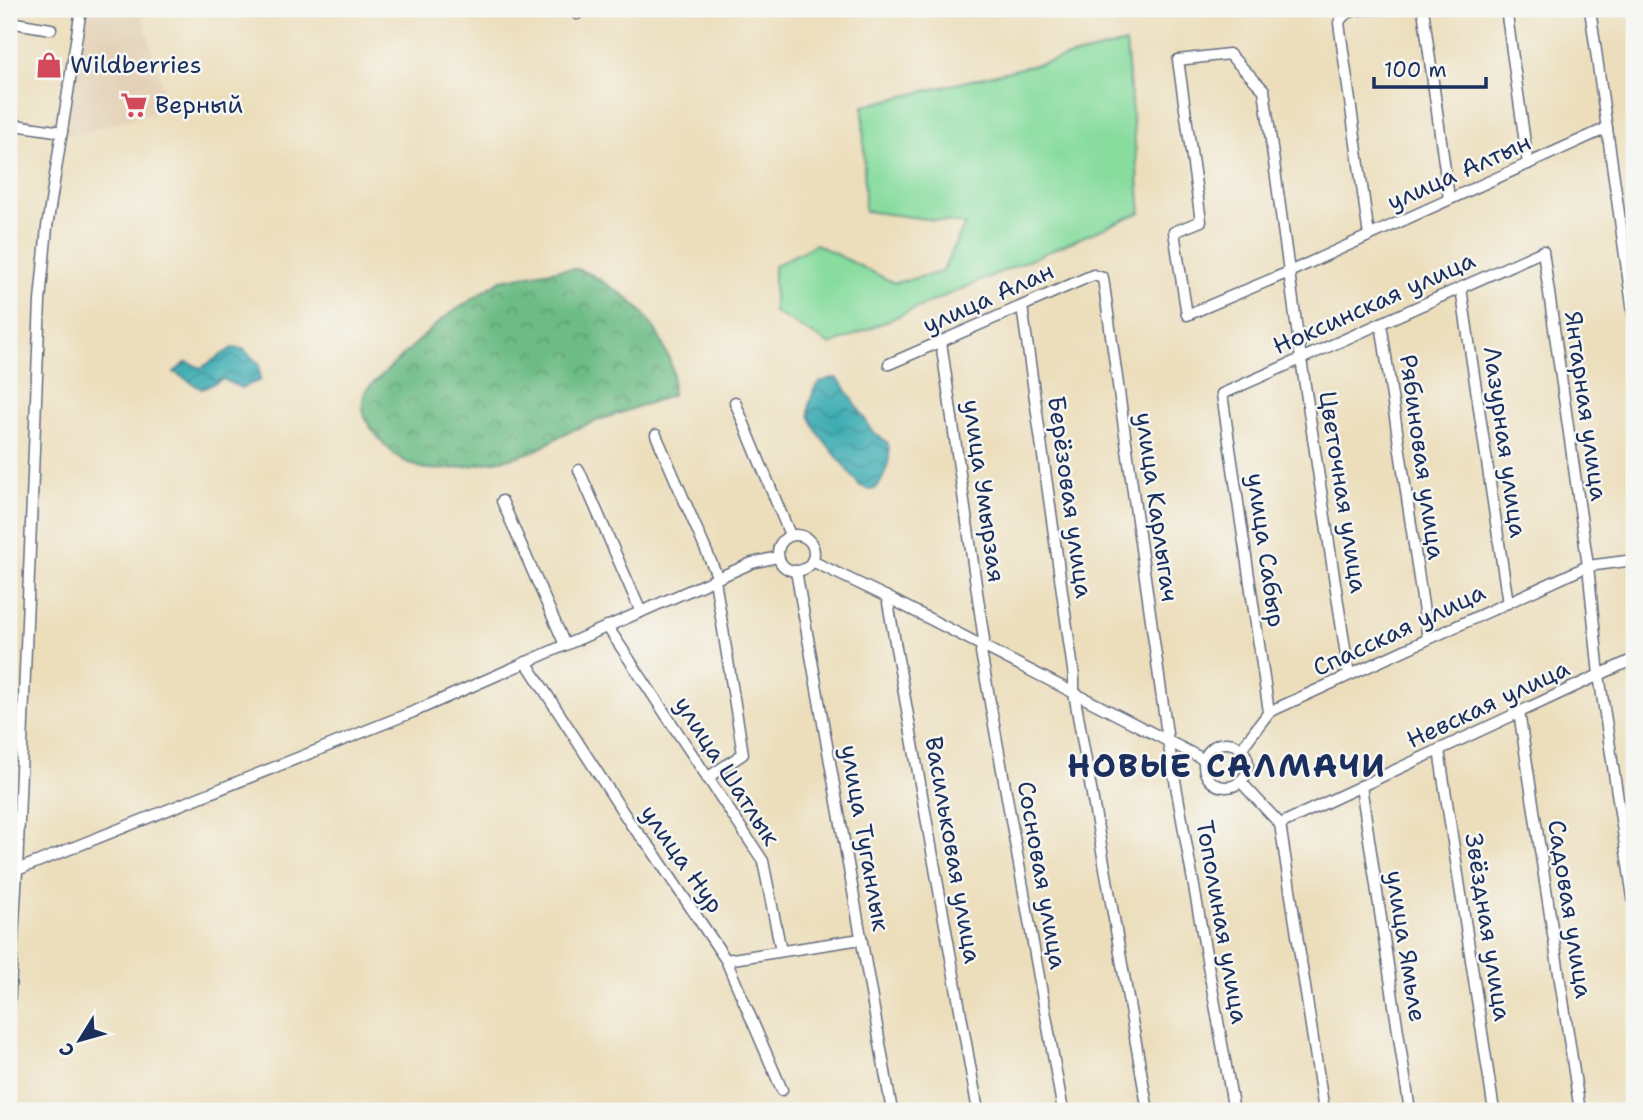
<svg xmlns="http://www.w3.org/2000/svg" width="1643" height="1120" font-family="'Shantell Sans',sans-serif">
<defs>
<pattern id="forest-crowns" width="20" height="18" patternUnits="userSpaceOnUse" patternTransform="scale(1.75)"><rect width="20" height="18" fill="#6dbc85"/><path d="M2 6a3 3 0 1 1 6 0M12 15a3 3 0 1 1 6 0" fill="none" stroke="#599970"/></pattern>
<pattern id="water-waves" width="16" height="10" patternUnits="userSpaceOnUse" patternTransform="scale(1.75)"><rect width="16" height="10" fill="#3aacb2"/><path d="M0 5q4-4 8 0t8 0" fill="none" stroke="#308c94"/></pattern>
</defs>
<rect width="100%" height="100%" fill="#f6f6f2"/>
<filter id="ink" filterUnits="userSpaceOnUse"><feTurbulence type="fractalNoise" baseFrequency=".0143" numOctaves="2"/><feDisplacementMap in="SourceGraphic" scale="14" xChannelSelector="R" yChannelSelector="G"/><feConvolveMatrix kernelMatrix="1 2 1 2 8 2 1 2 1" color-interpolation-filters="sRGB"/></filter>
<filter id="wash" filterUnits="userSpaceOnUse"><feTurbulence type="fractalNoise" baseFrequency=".00686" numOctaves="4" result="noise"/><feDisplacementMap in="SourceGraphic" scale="28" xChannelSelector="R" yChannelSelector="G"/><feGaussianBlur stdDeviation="1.57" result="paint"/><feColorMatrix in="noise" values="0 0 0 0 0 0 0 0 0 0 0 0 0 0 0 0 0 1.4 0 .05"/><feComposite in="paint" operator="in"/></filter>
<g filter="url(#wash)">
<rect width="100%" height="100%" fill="#ecdebb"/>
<polygon fill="#e3d1b6" points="85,9 140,9 169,109 64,137"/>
<polygon fill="#87dc9e" stroke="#51867e" stroke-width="2" points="1126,43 1141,212 831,345 774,312 774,266 816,244 894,283 942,272 965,224 865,211 863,106"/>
<path fill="url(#forest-crowns)" stroke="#447672" stroke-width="2" d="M562 269H577L592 275 625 296 642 312 656 331 669 358 673 372 672 395C637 408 600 418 566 433 556 437 547 445 538 449 522 457 503 459 486 463 441 471 411 479 379 438 367 424 357 409 366 390L441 320 501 280Z"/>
<g fill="url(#water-waves)" stroke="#2a6e88" stroke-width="2">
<polygon points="232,348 243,349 259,364 260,380 241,388 223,379 202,389 174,372 187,362 201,368"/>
<path d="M832 378H837L844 386 873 432 888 443C888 447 889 451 889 455 889 464 881 491 870 490 868 490 861 486 859 485L816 430 809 415V405L814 390 820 382Z"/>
</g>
</g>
<g filter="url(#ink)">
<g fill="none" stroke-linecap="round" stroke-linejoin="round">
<g stroke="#646c7f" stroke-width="13">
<g id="minor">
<polyline points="575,9 577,14"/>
<polyline points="1423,9 1449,199"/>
<polyline points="1506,9 1528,164"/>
<polyline points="1590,9 1634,319"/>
<polyline points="9,22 51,29"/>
<polyline points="9,124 62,132"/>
<path d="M1369 236 1339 23C1345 7 1367 10 1381 9"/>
<polyline points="1461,288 1508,603"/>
<polyline points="1022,306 1074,677 1074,693 1148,1111"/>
<polyline points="1381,323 1428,639"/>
<polyline points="941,342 984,640 981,652 1063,1111"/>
<polyline points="889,364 1093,275 1103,278 1168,741 1234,1111"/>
<polyline points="735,402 790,535"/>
<polyline points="656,435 718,578"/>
<polyline points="579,470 641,612"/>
<polyline points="502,501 565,645"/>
<circle cx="796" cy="553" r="18"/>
<polyline points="1634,560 1588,566 1599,675 1634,659"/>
<polyline points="812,561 887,597 1205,760"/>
<polyline points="796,571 892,1111"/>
<polyline points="887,597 978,1111"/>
<polyline points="607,626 763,861 781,951"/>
<polyline points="526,662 632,826 650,847 726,960 782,1090"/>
<polyline points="1349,675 1301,359 1264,90 1229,54 1178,60 1201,221 1174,232 1187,315 1289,272 1607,128"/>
<polyline points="1519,712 1580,1111"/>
<circle cx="1226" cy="765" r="22"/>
<polyline points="1241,749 1269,712 1588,566 1543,251 1222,394 1269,712"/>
<polyline points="1439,750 1494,1111"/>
<polyline points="707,778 743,754 715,580"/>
<polyline points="1240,781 1280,824"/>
<polyline points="1361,786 1410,1111"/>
<polyline points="1280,824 1599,675 1634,904"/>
<polyline points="1280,824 1324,1111"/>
<polyline points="17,870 413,712 752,563 777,557"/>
<polyline points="726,960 861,939"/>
<polyline points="9,1008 17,870 40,301 47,227 81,9"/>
</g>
</g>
<use href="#minor" stroke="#fff" stroke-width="10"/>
</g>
</g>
<defs>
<g id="shop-bare" transform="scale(2.1)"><path d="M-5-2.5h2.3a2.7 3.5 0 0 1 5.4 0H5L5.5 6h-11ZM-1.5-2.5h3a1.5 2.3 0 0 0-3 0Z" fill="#d1495b" stroke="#f6f6f2" stroke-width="2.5" paint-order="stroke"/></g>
<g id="supermarket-bare" transform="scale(2.1)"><path d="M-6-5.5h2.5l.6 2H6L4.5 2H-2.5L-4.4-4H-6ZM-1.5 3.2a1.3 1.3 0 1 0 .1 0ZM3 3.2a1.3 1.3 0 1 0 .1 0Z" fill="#d1495b" stroke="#f6f6f2" stroke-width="2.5" paint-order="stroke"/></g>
</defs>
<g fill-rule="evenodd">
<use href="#shop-bare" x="49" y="65"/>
<use href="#supermarket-bare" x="134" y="105"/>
</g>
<g text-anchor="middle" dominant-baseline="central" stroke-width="5" stroke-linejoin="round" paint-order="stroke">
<g font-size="24" fill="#1b2f5e" stroke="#f6f6f2" text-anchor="start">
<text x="70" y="65">Wildberries</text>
<text x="155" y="105">Верный</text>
</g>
<g font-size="24" fill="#1b2f5e" stroke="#f6f6f2">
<text transform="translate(1459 172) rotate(-24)">улица Алтын</text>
<text transform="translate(988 298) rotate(-24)">улица Алан</text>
<text transform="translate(1374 303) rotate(-24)">Ноксинская улица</text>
<text transform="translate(1586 406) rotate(82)">Янтарная улица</text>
<text transform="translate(1505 442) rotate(82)">Лазурная улица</text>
<text transform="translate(1422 457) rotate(82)">Рябиновая улица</text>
<text transform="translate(984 491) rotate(82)">улица Умырзая</text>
<text transform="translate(1343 492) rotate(81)">Цветочная улица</text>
<text transform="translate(1070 497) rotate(82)">Берёзовая улица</text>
<text transform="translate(1157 507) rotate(82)">улица Карлыгач</text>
<text transform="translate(1266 550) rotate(82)">улица Сабыр</text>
<text transform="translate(1399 630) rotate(-25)">Спасская улица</text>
<text transform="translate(1488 704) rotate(-25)">Невская улица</text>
<text transform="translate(727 771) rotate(57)">улица Шатлык</text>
<text transform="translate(865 838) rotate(80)">улица Туганлык</text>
<text transform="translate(953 850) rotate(80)">Васильковая улица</text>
<text transform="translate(682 859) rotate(55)">улица Нур</text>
<text transform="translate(1042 875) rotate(80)">Сосновая улица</text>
<text transform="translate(1570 909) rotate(81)">Садовая улица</text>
<text transform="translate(1222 922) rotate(80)">Тополиная улица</text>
<text transform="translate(1488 927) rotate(81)">Звёздная улица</text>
<text transform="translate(1406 946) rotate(81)">улица Ямьле</text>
</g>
<g font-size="32" font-weight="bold" letter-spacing="2" fill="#1b2f5e" stroke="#f6f6f2">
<text x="1227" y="765">НОВЫЕ САЛМАЧИ</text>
</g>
</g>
<rect width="1643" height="1120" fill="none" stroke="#f6f6f2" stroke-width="35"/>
<g transform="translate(80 1040) rotate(233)" stroke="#f6f6f2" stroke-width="5" paint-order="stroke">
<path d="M0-5L12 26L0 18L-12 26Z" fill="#1b2f5e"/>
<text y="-10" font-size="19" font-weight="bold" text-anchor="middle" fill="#1b2f5e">С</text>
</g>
<path d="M1374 77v10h112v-10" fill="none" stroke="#1b2f5e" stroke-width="3.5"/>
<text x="1384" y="77" font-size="21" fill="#1b2f5e" stroke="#f6f6f2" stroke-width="5" paint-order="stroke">100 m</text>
</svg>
